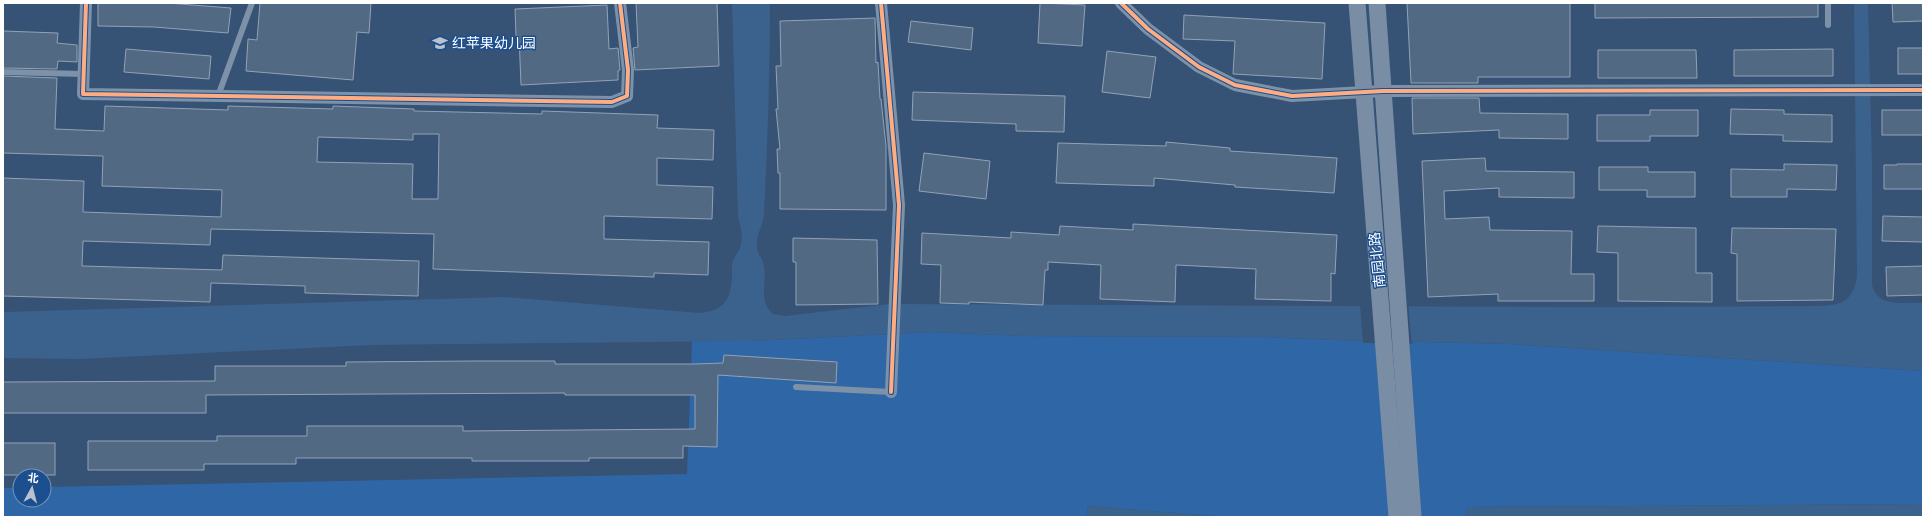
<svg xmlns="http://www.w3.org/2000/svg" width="1926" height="520" font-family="Quicksand,'Noto Sans SC',sans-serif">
<rect width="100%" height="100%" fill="#365274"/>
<polygon fill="#2f66a5" points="932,332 1024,336 1267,337 1334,340 1510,344 1923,371 1923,504 1467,507 1466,517 1227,517 1088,506 1087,517 3,517 3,488 20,488 20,500 44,500 44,487 687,474 692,340 750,341"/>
<g fill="#3b618d">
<path d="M732 3H770C770 67 768 131 765 195 764 203 765 212 763 220 761 229 756 236 757 246 757 254 763 259 764 266 767 283 758 301 773 314L785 316 889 304 1588 307 1819 306C1843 305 1853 301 1857 276L1854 3H1868L1872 163V284C1876 308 1904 302 1923 303V371L1510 344 1334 340 1267 337 1024 336 932 332 750 341 371 345 81 359 3 358V312L504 297 700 313C725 310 730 300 732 277 732 272 731 266 733 261 734 257 737 254 739 250 744 240 741 228 738 217Z"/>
<polygon points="1923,504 1923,517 1466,517 1467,507"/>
<polygon points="1088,506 1227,517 1087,517"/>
</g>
<polygon fill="#365274" points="1408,303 1412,344 1363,343 1360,304"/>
<g fill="#526984" stroke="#92a2b6" fill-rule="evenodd">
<polygon points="98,3 167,3 231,8 228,33 154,27 98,26"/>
<polygon points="260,3 371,3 369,33 357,32 353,80 246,71 248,39 257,40"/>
<polygon points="636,3 717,3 719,66 635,70 633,48 638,47"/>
<polygon points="1040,3 1085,5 1082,46 1038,43"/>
<polygon points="1407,3 1570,3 1570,77 1478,77 1478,83 1411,83"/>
<polygon points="1595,3 1818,3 1818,17 1595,18"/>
<polygon points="1892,3 1923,3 1923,21 1893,22"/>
<polygon points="607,5 609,49 618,48 620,70 618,71 618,80 521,85 519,36 516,36 515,9"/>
<polygon points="1184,15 1325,23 1322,79 1233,74 1235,41 1183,39"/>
<polygon points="875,18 876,63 878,62 880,99 881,99 886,146 886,210 780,209 780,173 778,173 777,149 780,149 776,109 778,109 776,66 781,66 780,21"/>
<polygon points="911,21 973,28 971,50 908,42"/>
<polygon points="3,31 58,33 57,43 77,45 77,62 58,61 57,69 3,68"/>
<rect x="1898" y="48" width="25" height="26"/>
<polygon points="126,49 211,56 209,79 124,72"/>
<polygon points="1833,49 1833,76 1734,76 1734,50"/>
<polygon points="1598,50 1696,50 1697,78 1598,78"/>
<polygon points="1107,51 1156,57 1150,98 1102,92"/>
<path d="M3 76 57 78 55 129 104 131 105 106 228 110V106L333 109V106L414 109V111L542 114V111L658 115 657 128 714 130 713 160 657 158V185L713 187 712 219 604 216V239L709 242 708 275 654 273V277L433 269 434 234 211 229 210 245 83 241 82 266 222 270 223 255 419 261 418 296 305 293V286L211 283 210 302 3 296V178L84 181 83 212 221 217 222 190 102 186 103 156 3 153ZM413 134H439L438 199H412L413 164 317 162 318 137 413 140Z"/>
<polygon points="913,92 1065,96 1064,132 1016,131 1016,124 912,120"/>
<polygon points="1412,98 1479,98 1480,113 1568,114 1568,139 1499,138 1499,130 1413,134"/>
<polygon points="1731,109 1784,110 1784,114 1832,115 1832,142 1783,141 1783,135 1730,134"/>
<polygon points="1650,110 1698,110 1698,136 1650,136 1650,141 1597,141 1597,115 1650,115"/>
<rect x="1882" y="110" width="41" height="25"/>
<polygon points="1166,142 1230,148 1230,151 1337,158 1334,193 1235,187 1235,185 1154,178 1154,186 1056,183 1058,143 1166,146"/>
<polygon points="924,153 990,161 986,199 919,191"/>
<polygon points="1485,158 1486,171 1574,172 1574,198 1499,197 1499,188 1444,191 1445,219 1489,217 1490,230 1572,231 1571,274 1594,274 1594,301 1498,301 1498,294 1428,297 1422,161"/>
<polygon points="1784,164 1837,165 1836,190 1787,189 1787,197 1731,197 1731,169 1784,170"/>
<polygon points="1897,164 1923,164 1923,189 1884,189 1884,165 1897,165"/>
<polygon points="1599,167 1648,167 1648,172 1695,172 1695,197 1647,197 1647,190 1599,190"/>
<polygon points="1883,216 1923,217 1923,242 1882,241"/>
<polygon points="1133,224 1337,235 1335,274 1331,273 1331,301 1255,299 1256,269 1176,265 1175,302 1100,299 1101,265 1048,262 1048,270 1045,270 1043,305 969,302 969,304 940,303 941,265 921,264 922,233 1011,238 1011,232 1059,235 1060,226 1133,230"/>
<polygon points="1598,226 1696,228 1696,273 1712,273 1712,302 1618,301 1618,253 1597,252"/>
<polygon points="1732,228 1836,229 1833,300 1737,301 1737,254 1731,253"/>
<polygon points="793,238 877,240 878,304 796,305 796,262 793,262"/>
<polygon points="1923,266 1923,295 1887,296 1886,267"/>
<polygon points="724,355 837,362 836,383 718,375 717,447 683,446 683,458 589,458 589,461 472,461 472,458 296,458 296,464 204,464 204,470 88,470 88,441 217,441 217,436 307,436 307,426 463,426 463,431 695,429 695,395 565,395 565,393 206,395 206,413 3,413 3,382 215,381 215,366 346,366 346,362 472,361 555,361 555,364 695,364 723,363"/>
<rect x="3" y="443" width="52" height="32"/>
</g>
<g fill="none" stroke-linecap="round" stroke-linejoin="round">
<g stroke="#7d92a8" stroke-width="6">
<polyline points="1828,25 1828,3"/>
<polyline points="3,72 84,74"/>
<polyline points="218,96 252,3"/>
<polyline points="796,387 891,392"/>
</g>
<g stroke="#7d92a8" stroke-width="12">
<polyline points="86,3 83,94 612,102 627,96 628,70 620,3"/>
<polyline points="881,3 899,205 891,392"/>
<polyline points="1121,3 1148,29 1199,67 1235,85 1292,96 1383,91 1923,90"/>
</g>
<g stroke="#798da4" stroke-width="17">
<polyline points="1357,3 1397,517"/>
<polyline points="1377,3 1413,517"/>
</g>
<g stroke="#1b4f8f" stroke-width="6">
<g id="cycleway">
<polyline points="86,3 83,94 612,102 627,96 628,70 620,3"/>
<polyline points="881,3 899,205 891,392"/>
<polyline points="1121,3 1148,29 1199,67 1235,85 1292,96 1383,91 1923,90"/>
</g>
</g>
<use href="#cycleway" stroke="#ffac80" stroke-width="4"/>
</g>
<defs>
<g id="school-bare" transform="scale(1.2)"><path d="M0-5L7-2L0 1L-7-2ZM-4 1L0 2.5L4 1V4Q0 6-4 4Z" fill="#b9c2ce" stroke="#1b4f8f" stroke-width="2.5" paint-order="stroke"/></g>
</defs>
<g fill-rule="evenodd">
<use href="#school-bare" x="440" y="43"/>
</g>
<g text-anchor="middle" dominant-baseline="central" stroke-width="3" stroke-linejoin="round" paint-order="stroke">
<g font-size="14" fill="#fff" stroke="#1b4f8f" text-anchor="start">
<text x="452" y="43">红苹果幼儿园</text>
</g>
<g font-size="14" fill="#fff" stroke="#1b4f8f">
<text transform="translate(1377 260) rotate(-96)">南园北路</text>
</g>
</g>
<rect width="1926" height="520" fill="none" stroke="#ffffff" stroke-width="8"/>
<g transform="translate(32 488) rotate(7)"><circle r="19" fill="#1b4f8f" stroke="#7695bc"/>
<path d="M0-3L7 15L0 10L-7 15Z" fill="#b9c2ce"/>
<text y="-6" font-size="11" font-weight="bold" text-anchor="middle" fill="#ffffff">北</text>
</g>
</svg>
